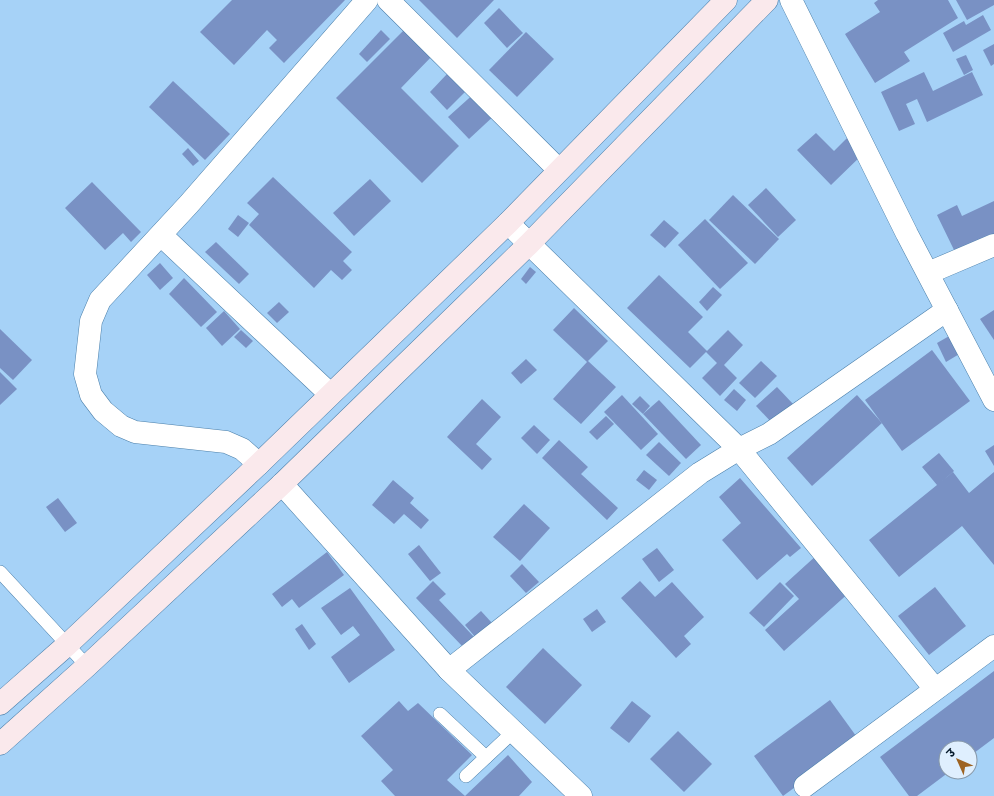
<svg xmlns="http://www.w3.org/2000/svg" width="994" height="796" font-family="Poppins,'Noto Sans Devanagari',sans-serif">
<rect width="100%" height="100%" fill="#a6d2f7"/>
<g fill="#7991c4">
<polygon points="232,0 345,0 284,63 269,48 277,40 267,30 234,65 200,32"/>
<polygon points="419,0 494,0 457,38"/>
<polygon points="878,0 948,0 958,18 904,52 910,61 875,83 845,34 880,12 874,3"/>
<polygon points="956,0 994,0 994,5 967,20"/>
<polygon points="499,8 523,33 507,48 484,23"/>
<polygon points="983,15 991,30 953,52 943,33 964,21 966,25"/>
<polygon points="408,26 435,53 401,88 459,146 422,183 336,98"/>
<polygon points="381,30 390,39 367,62 359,54"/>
<polygon points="526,32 554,59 517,97 489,70"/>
<polygon points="994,44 994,64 991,66 983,50"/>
<polygon points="966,55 973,70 964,75 956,59"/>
<polygon points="924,72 933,91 972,72 983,95 927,122 917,99 906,104 915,124 899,131 881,92"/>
<polygon points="447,74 465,92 447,110 430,92"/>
<polygon points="173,81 230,134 205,160 149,107"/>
<polygon points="477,91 497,113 469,139 448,117"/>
<polygon points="816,133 834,151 849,136 865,152 831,185 797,150"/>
<polygon points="188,148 199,161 193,166 182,154"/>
<polygon points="273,177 352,252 343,261 352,270 342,280 331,270 314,288 249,225 259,214 247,203"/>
<polygon points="370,179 391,201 354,236 333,213"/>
<polygon points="92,182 141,232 131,242 123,233 105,250 65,208"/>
<polygon points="766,188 796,220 778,237 748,205"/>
<polygon points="733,195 779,239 755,264 709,220"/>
<polygon points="994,201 994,234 955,252 937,215 957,205 962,216"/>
<polygon points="238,215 249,223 238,237 228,229"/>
<polygon points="705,219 748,263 720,289 678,245"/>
<polygon points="664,220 679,233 665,248 650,235"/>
<polygon points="216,242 249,274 239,284 205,252"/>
<polygon points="160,263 173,278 160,290 147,275"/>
<polygon points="530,267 536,272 526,284 521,279"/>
<polygon points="659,275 703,317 688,332 707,351 728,330 743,345 724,365 737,378 720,396 702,378 717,363 706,352 690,368 627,308"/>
<polygon points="184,278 217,312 201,327 169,294"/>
<polygon points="713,287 722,295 707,311 699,302"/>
<polygon points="279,302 289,312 277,323 267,313"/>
<polygon points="574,308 608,341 588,361 616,387 581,424 553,399 587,362 553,330"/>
<polygon points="994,310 994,340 980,319"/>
<polygon points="224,311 240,329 222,346 206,328"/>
<polygon points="0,329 32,360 13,380 0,368"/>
<polygon points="241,330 253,341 246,348 234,337"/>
<polygon points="951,335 961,353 946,362 937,343"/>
<polygon points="932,350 970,401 902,451 865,400"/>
<polygon points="526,359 537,370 521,384 511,373"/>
<polygon points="761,361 777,376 755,398 739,383"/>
<polygon points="0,372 17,389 0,405"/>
<polygon points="777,387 794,405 773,424 756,406"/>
<polygon points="734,389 746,400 737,411 724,400"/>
<polygon points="622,395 658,434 641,450 604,412"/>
<polygon points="857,395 882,423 812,486 787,458"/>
<polygon points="640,396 650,406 643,414 632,404"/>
<polygon points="482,399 501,417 476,444 492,459 482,470 447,437"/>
<polygon points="659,400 701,445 686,459 643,414"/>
<polygon points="606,416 614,424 597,440 589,432"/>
<polygon points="534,425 550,440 537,454 521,438"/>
<polygon points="559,440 588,467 581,474 618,508 607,520 542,458"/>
<polygon points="659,442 681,463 669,476 646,455"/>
<polygon points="994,445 994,466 985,451"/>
<polygon points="939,453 954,471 941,482 953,472 969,493 994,472 994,565 962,526 899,577 869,540 937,485 922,467"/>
<polygon points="644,470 657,480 649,490 636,480"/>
<polygon points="740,478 801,548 790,557 787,554 757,580 722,540 741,523 719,497"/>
<polygon points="393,480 414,498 410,503 429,520 421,529 404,514 394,524 372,505"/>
<polygon points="58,498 77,523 65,532 46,507"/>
<polygon points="524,504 550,528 520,561 493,537"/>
<polygon points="419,545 441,573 430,581 408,554"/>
<polygon points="657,548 674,570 659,582 642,559"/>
<polygon points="327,552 344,575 299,608 292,599 282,607 272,594"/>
<polygon points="818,554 851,591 784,651 765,630 799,599 785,584"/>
<polygon points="522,564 539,582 526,593 510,576"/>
<polygon points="433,581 446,594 439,600 475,638 464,648 416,598"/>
<polygon points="640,581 655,597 672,582 704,617 684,636 691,644 676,658 621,598"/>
<polygon points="780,582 794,596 764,627 749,613"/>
<polygon points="935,587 966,626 929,655 898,616"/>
<polygon points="350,588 395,650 349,683 331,657 360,635 353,626 341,635 321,608"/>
<polygon points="597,609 606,622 592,632 583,619"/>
<polygon points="481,611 492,623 476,638 465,625"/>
<polygon points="302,624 316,644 309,650 295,629"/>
<polygon points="543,648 582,685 545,724 506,687"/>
<polygon points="994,671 994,738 970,756 970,748 946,748 946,772 949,772 917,796 909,796 880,757"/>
<polygon points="830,700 859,740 783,796 754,756"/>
<polygon points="399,701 408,711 418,703 472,755 447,780 465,796 508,755 532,782 519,796 395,796 381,781 393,770 361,736"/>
<polygon points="632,701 651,716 629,743 610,728"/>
<polygon points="678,731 712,764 684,792 650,759"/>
</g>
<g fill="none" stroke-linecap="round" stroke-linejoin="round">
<g stroke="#4a7faa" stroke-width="14">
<g id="lane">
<polyline points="0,572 87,666"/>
<polyline points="440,714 486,757"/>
<polyline points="466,776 513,732"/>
</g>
</g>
<g stroke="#4a7faa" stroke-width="23">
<g id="street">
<polyline points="388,0 559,170"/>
<polyline points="791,0 907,234 994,400"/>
<polyline points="161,235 330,394"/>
<polyline points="928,273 994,245"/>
<polyline points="259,464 242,449 226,442 135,432 121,426 103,411 91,395 85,374 91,321 100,300 189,204 367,0"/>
<polyline points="282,484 449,670 700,473 739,449 508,223"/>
<polyline points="449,670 581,796"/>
<polyline points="935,689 739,449 769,434 947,310"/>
<polyline points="805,786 994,646"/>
</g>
</g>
<g stroke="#4a7faa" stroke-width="23">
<g id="secondary">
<polyline points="0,704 67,645 259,464 508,223 726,0"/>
<polyline points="0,744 87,666 282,484 529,244 767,0"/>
</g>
</g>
<use href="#lane" stroke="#fff" stroke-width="13"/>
<use href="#street" stroke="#fff" stroke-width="22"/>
<use href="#secondary" stroke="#fae9ec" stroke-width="22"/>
</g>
<g transform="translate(958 760) rotate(315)"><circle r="19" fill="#dfeffe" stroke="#8799a9"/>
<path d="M0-3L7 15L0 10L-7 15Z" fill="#9d6322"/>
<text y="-6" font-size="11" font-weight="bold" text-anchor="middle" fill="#04192a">उ</text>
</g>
</svg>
